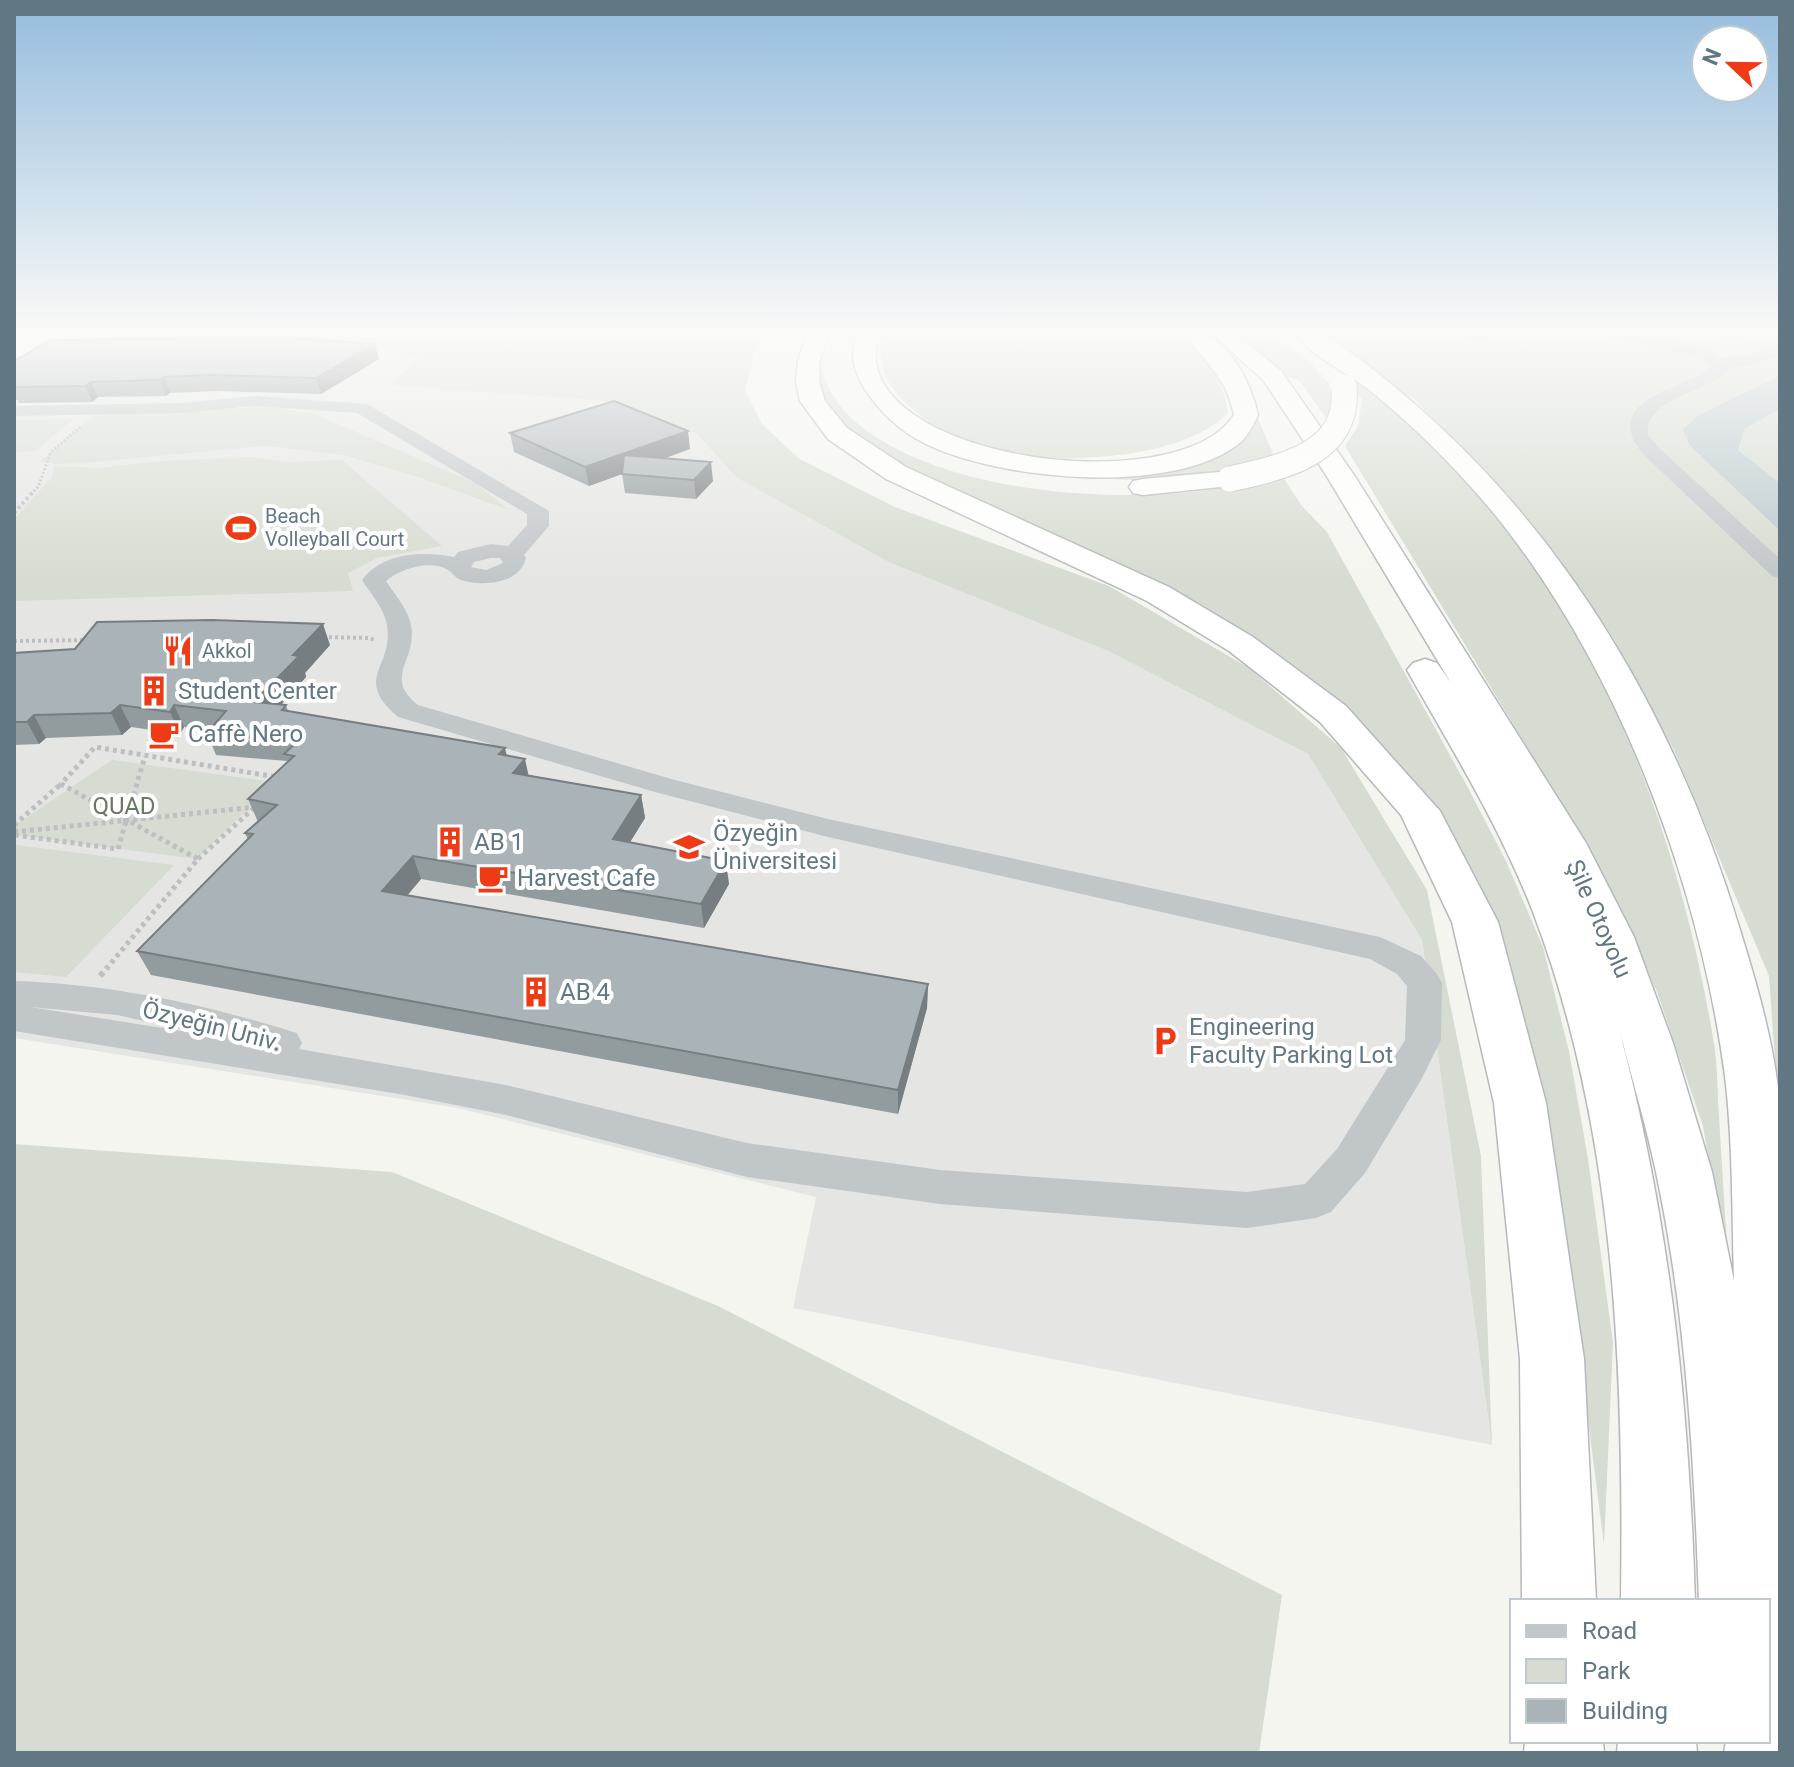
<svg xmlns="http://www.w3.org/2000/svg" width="1794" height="1767" font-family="Roboto,sans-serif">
<rect width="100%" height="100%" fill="#f5f5f0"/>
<polygon fill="#e5e6e4" points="292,344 422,357 390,385 605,401 697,434 736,477 1106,650 1308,754 1422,940 1492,1445 793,1308 816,1197 458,1108 14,1038 14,365"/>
<g fill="#d6dcd1">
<polygon points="306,334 592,334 684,343 688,334 767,334 755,351 745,390 762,424 798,458 895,507 1109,586 1249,668 1341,748 1427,890 1481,1156 1492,1445 1422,940 1308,754 1106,650 889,562 736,477 697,434 605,401 389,385 421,357 292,344"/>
<path d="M883 334H1177C1208 352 1223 379 1228 413 1180 463 1039 467 975 447 951 440 925 421 907 404 886 385 875 363 883 334Z"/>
<polygon points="1236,334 1272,334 1310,362 1331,386 1329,387 1334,406 1327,419 1299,380 1288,377"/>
<path d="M1293 334C1342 356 1381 398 1420 434 1588 589 1676 817 1713 1038 1718 1063 1717 1091 1719 1116 1722 1171 1726 1225 1729 1279L1703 1126 1657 992 1594 858 1345 446 1358 426 1362 400 1333 358Z"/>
<polygon points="1316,334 1780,334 1780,375 1699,415 1690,446 1780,531 1780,1129 1769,976 1674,750 1614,639 1544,539 1492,478 1415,400"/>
<path d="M818 359C825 381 833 401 850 417 928 489 1090 502 1192 492 1222 489 1252 482 1282 476L1301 505 1327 532 1467 786 1506 861 1543 947 1569 1051 1588 1159 1613 1343 1604 1545 1577 1333 1500 947 1324 692 860 443 826 404 817 387Z"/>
<polygon points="270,407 312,413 475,483 509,510 421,478 343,455 265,446 83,463 54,464 41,461 94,414"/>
<polygon points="1780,409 1780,483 1738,450 1745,429"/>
<path d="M1257 416 1274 456 1232 471 1150 481 1059 476C1095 476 1202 469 1230 449 1240 442 1249 426 1257 416Z"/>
<polygon points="73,419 35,451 14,452 14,420"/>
<polygon points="250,457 288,462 342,460 442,546 377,558 348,573 353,591 14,601 14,519 52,477 54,466 101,468 159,461"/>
<polygon points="112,760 275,782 197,859 14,835 14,826"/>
<polygon points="16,845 174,865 66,977 14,972"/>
<polygon points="14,1144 392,1172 718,1306 1282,1595 1259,1753 14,1753"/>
</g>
<polygon fill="#bac8cc" points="1780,375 1780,409 1745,429 1738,450 1780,483 1780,531 1690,446 1683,429 1699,415"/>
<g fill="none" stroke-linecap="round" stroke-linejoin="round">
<polyline stroke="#bac8cc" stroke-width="4" points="1470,334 1489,341"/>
<g stroke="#b5b9bc" stroke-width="3">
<g id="highway">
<polygon points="807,334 829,334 820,360 819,382 825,401 847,428 906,467 1169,587 1253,637 1346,706 1440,811 1498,922 1546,1103 1584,1359 1596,1601 1522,1601 1520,1359 1494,1103 1452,922 1401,815 1320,722 1229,651 1147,601 886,479 828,439 800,401 796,382 798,360"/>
<path d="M857 334H879C838 457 1177 505 1234 415 1226 378 1211 369 1190 341L1201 334C1232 342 1252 387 1258 415 1254 423 1249 434 1242 441 1176 498 997 480 924 443 900 431 881 413 866 391 854 372 849 355 857 334Z"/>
<path d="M1212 334H1236L1281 371 1354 475 1586 843 1634 937 1673 1043 1712 1172 1734 1281C1732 1215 1733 1141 1725 1076 1699 882 1619 669 1496 516 1459 471 1417 429 1372 392 1350 374 1311 356 1295 334 1302 334 1313 332 1319 334 1338 339 1400 391 1417 406 1575 544 1680 730 1740 930 1758 988 1775 1047 1780 1107V1753H1724L1726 1741H1768V1601H1699C1694 1458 1686 1313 1656 1172 1647 1129 1634 1086 1623 1043L1620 1033C1670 1222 1689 1406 1695 1601H1621C1624 1371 1616 1130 1533 912 1500 827 1452 749 1407 670L1413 663 1425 659 1437 663 1451 683 1326 475 1264 381Z"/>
<polygon points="1230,471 1240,473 1244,479 1240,485 1143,495 1133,493 1129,487 1133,481 1143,479"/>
<polygon points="1525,1741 1603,1741 1604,1753 1524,1753"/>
<polygon points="1618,1741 1696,1741 1697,1753 1617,1753"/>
</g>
</g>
<g stroke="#bdbfc1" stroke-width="3" stroke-dasharray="2 2" stroke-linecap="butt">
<polyline points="1716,340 1743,334"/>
<polyline points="31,494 38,487 51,452 80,427"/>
</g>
<g stroke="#bdbfc1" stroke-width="4" stroke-dasharray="3 3" stroke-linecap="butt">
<polyline points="14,513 33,492"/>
<polyline points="323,637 370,638 376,641"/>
<polyline points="14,641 89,640"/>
</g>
<g stroke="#bdbfc1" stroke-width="5" stroke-dasharray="4 4" stroke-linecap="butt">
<polyline points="14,825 61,784"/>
<polyline points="14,832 256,807"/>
<polyline points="15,835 118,849 145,756"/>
<polyline points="198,859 255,807"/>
<polyline points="106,969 198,859 61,784 95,747 276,777"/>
</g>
<polyline stroke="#bdbfc1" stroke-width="6" stroke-dasharray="5 5" stroke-linecap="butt" points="100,976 108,967"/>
<g fill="#c1c6c9" fill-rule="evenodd">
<path d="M1613 334H1642L1705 349 1722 358 1744 356 1780 345V355L1746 366 1730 367C1709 394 1664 391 1648 424V435L1657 446 1780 559V578L1772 576 1643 454C1598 398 1684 391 1713 366L1694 356 1615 337Z"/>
<path d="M254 396 367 404 549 511V526L524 555 526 558C520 584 483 587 461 580 454 577 452 572 446 569 429 560 400 569 386 581 395 595 408 609 411 625 418 660 382 677 418 705L675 780 828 819 1380 937 1421 956 1437 974 1442 983 1441 1040 1421 1080 1365 1173 1331 1212 1316 1218 1247 1228 940 1204 747 1177 506 1115 405 1095 14 1031V981C111 984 204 1004 297 1033L302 1043 299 1049 506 1085 747 1143 940 1170 1247 1192 1305 1184 1337 1149 1405 1040 1407 986 1397 974 1370 959 828 837 655 792 398 717C352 678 394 668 387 625 384 608 371 594 362 580 383 552 423 551 454 557L458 552 491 544 508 546 527 525V514L357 413 254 406 182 413 14 416V406L182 403ZM491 558H500L503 563 486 570 471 567 474 562ZM30 1007 117 1015 207 1035Z"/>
</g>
<use href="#highway" fill="#fff" fill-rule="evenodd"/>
<g stroke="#b5b9bc" stroke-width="27" stroke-linecap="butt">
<path id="highway-bridge" d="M1230 479C1283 467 1350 454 1344 387"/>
</g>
<use href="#highway-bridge" stroke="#fff" stroke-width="25"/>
</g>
<g fill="#929b9e">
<polygon points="379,359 321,394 217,391 170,393 166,396 98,397 92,402 19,403 18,400 14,400 14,361"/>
<polygon points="510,433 690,449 664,458 713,481 696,499 625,493 622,474 589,486 514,452"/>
<polygon points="330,645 305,673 306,677 281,705 286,705 288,711 507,756 528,775 641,795 645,818 630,842 729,884 704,928 421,879 407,896 928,984 927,1008 898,1114 151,975 137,951 248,840 245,833 258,822 248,799 287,762 287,761 216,755 207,733 209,730 184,727 180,734 131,727 122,735 46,738 39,744 14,745 14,653"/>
</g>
<g fill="#777e81">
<polygon points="375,344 379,359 321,394 316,378"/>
<polygon points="164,377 170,393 166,396 160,380"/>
<polygon points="91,382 98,397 92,402 85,386"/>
<polygon points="688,431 690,449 589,486 585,467"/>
<polygon points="711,462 713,481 696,499 694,480"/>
<polygon points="323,624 330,645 305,673 306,677 263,724 254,702 293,655"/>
<polygon points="120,705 131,727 122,735 111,713"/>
<polygon points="174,705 184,727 180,734 170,712"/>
<polygon points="34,715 46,738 39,744 27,722"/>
<polygon points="505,748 510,770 499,754"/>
<polygon points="525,759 530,782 513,773"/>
<polygon points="641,795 645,818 617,863 613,839"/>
<polygon points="413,856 421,879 390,915 382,891"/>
<polygon points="726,861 729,884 704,928 701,904"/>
<polygon points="928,984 927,1008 898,1114 898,1090"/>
</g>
<g fill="#aab4b8" stroke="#777e81" stroke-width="2">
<polygon points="281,337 375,344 316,378 211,375 164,377 160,380 91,382 85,386 14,387 15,384 14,384 14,361 51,340"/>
<polygon points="614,401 688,431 585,467 510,433"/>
<polygon points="624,455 711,462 694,480 622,474"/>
<polygon points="212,620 323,624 293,655 299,656 254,702 286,705 282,710 505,748 499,754 525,759 513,773 641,795 613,839 726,861 701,904 413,856 382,891 928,984 898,1090 137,951 253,834 245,833 277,805 248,799 294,756 284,754 299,740 207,733 226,711 174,705 170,712 120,705 111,713 34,715 27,722 14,722 14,653 75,649 97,622"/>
</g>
<linearGradient id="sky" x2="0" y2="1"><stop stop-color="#95bcdd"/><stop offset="0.57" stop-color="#fafaf8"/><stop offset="1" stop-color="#fafaf8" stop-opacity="0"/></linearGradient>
<rect width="1794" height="581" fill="url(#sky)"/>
<defs>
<g id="stadium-bare" transform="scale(2.4)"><path d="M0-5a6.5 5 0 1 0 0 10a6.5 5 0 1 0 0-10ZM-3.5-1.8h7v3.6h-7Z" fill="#ef3a16" stroke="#fff" stroke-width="2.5" paint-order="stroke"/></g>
<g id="restaurant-bare" transform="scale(2.4)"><path d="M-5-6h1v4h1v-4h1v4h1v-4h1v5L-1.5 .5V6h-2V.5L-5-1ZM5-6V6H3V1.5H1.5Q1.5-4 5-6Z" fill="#ef3a16" stroke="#fff" stroke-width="2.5" paint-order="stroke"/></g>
<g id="building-bare" transform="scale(2.4)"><path d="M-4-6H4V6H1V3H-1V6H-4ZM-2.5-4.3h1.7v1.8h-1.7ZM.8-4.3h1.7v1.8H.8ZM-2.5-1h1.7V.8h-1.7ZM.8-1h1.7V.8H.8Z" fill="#ef3a16" stroke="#fff" stroke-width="2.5" paint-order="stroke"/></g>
<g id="cafe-bare" transform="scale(2.4)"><path d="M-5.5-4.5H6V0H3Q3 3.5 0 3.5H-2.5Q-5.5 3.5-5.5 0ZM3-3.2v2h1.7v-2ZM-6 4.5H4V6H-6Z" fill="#ef3a16" stroke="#fff" stroke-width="2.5" paint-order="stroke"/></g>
<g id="university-bare" transform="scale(2.4)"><path d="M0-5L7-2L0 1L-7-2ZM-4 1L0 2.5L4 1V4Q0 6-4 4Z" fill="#ef3a16" stroke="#fff" stroke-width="2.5" paint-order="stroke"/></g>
<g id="parking-bare" transform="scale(2.4)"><path d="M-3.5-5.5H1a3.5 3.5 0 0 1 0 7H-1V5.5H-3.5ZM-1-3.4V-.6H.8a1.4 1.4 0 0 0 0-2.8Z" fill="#ef3a16" stroke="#fff" stroke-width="2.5" paint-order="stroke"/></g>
</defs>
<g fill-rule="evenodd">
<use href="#stadium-bare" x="241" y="528"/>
<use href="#restaurant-bare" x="178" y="651"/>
<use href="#building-bare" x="154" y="691"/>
<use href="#cafe-bare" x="164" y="734"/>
<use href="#building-bare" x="450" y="842"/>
<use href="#university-bare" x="689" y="847"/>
<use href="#cafe-bare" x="493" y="878"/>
<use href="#building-bare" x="536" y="992"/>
<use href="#parking-bare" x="1165" y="1041"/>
</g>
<g text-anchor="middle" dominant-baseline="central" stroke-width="8" stroke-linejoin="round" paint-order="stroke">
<g font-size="20" fill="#617784" stroke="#fff" text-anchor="start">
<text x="265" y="516">Beach<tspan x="265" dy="23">Volleyball Court</tspan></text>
<text x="202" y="651">Akkol</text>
</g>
<g font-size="24" fill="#617784" stroke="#fff" text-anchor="start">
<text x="178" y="691">Student Center</text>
<text x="188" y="734">Caffè Nero</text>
<text x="713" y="833">Özyeğin<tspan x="713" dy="28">Üniversitesi</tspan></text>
<text x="474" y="842">AB 1</text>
<text x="517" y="878">Harvest Cafe</text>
<text x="560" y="992">AB 4</text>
<text x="1189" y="1027">Engineering<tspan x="1189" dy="28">Faculty Parking Lot</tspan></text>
</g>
<g font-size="24" fill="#677a61" stroke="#fff">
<text x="124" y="806">QUAD</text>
</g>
<g font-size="24" fill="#617784" stroke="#fff">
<text transform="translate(1599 919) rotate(66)">Şile Otoyolu</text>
<text transform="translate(212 1026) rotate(14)">Özyeğin Univ.</text>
</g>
</g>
<rect width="1794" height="1767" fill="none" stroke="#617784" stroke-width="32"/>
<rect x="1510" y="1599" width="260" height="144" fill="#ffffff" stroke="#c0c9ce" stroke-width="2"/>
<rect x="1526" y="1625" width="40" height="12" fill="#c1c6c9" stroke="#c0c9ce" stroke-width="2"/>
<text x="1582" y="1639" font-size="24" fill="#617784">Road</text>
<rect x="1526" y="1659" width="40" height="24" fill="#d6dcd1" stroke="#c0c9ce" stroke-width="2"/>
<text x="1582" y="1679" font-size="24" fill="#617784">Park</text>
<rect x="1526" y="1699" width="40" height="24" fill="#aab4b8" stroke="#c0c9ce" stroke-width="2"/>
<text x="1582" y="1719" font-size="24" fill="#617784">Building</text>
<g transform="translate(1730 64) rotate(292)"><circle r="38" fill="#ffffff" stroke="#c0c9ce" stroke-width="2"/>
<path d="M0-6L14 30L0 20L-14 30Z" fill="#ef3a16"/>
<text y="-12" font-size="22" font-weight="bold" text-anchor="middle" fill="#617784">N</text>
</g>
</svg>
